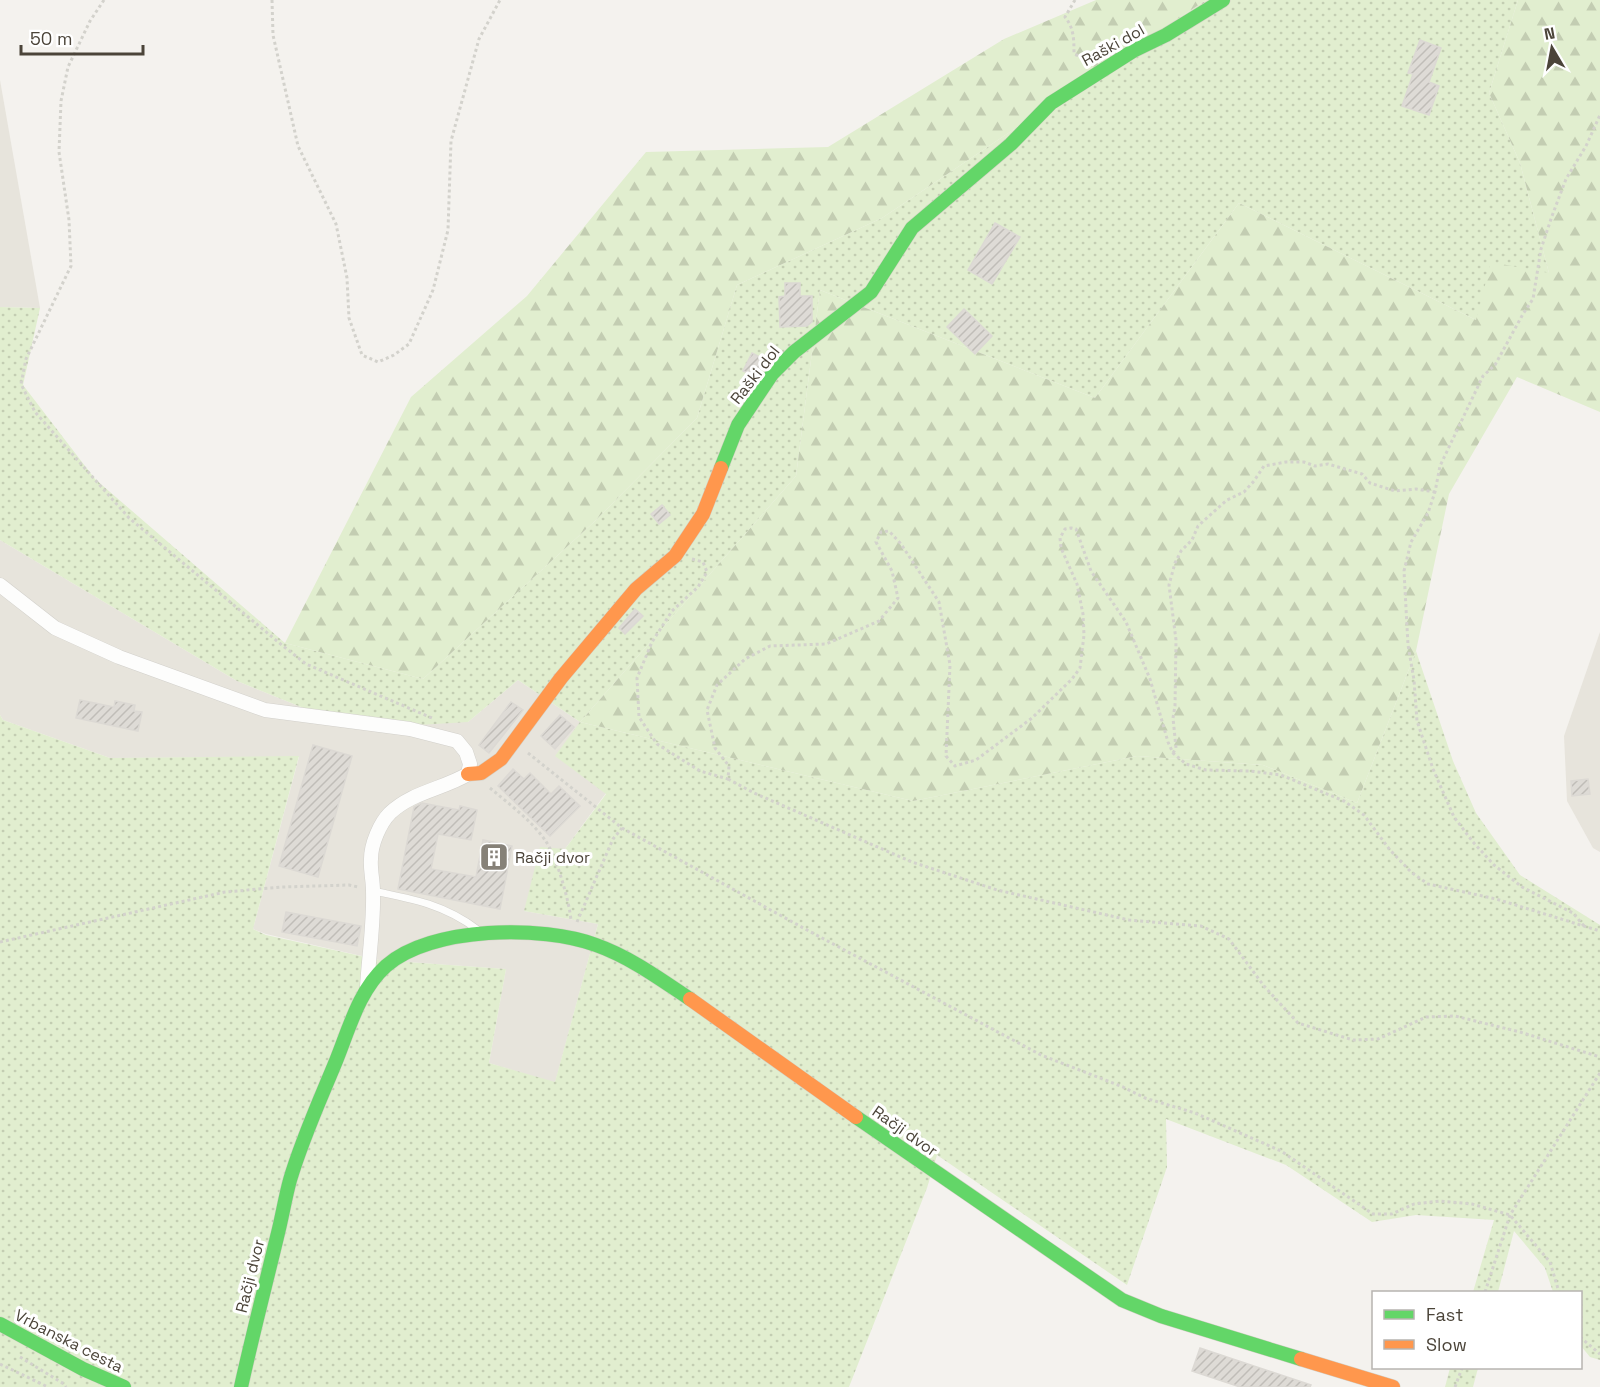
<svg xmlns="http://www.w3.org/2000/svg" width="1600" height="1387" font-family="'Space Grotesk',sans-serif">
<defs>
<pattern id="grass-dots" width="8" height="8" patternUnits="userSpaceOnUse" patternTransform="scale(1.5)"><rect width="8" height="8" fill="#e1eecf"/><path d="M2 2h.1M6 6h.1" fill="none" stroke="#c3cdb2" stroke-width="1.8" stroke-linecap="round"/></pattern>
<pattern id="forest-firs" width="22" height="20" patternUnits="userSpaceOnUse" patternTransform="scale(1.5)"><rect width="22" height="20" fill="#e1eecf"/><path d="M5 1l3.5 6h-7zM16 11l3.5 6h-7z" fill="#c3cdb2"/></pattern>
<pattern id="building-hatch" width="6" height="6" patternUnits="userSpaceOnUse" patternTransform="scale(1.5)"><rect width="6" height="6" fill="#dedbd6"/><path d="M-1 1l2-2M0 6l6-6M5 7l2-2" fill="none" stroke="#c0bdb8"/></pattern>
</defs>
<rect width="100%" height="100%" fill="#f4f2ee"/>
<g fill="#e7e4dc">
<polygon points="0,80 40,308 0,307"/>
<polygon points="0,540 237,681 311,711 468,722 518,680 580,722 606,793 565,849 524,911 598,924 555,1083 489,1063 506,969 379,960 266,934 253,929 299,757 110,758 3,720 0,715"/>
<polygon points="1600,632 1600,852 1593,848 1567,801 1564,736"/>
</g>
<g fill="url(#grass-dots)">
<polygon points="1206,0 1518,0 1489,93 1520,163 1549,273 1476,320 1239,203 1095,398 820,290 796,476 580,722 913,801 1137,756 1263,765 1357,803 1416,651 1453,761 1476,813 1520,875 1600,925 1600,1360 1590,1357 1581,1346 1580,1292 1553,1292 1545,1268 1514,1231 1498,1292 1473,1292 1494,1220 1416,1215 1372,1222 1286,1165 1166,1119 1167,1167 1127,1285 937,1155 927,1188 849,1387 0,1387 0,715 3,720 110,758 299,756 253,929 266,935 379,960 506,969 489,1063 555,1082 598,924 524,911 540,847 565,849 606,794 555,756 580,722 518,680 468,722 402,726 311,711 237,681 0,540 0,307 40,308 23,385 95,479 285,643 423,679 595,521 697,418 737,285 882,218"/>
<polygon points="1450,1368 1478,1368 1473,1387 1445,1387"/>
</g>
<g fill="url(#forest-firs)">
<polygon points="1096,0 1206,0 882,218 737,285 697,418 595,521 423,679 285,643 411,397 527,296 646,152 828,147 1004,39"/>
<polygon points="1518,0 1600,0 1600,412 1517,377 1449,494 1416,651 1357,803 1263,765 1137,756 913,801 580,722 796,476 820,290 1095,398 1239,203 1476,320 1491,262 1549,273 1520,163 1489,93"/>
</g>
<g fill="url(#building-hatch)" stroke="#dcd9d4" stroke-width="1.5">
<polygon points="1420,40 1441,48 1429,82 1439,86 1429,115 1402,106 1413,74 1408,73"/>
<polygon points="995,223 1020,237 992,284 968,270"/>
<polygon points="785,283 800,283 800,296 812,296 812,322 807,326 780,327 779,297 785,296"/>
<polygon points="964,309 992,336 975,354 947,327"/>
<polygon points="752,353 765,360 756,377 743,371"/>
<polygon points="662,505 670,515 659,524 651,514"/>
<polygon points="635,609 643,616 625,634 619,628"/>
<polygon points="80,700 114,707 115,701 135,705 134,711 142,712 138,731 76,718"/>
<polygon points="511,702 523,710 489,753 479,745"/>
<polygon points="560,715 574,727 555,749 541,736"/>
<polygon points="313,745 352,756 318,877 279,866"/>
<polygon points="513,769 524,779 530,773 551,794 559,786 580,806 550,836 498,786"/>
<polygon points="1588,779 1590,794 1572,796 1571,781"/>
<polygon points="422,803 459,810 460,806 477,810 471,840 438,834 431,869 476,877 483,840 512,846 500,909 398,889 414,807"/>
<polygon points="286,912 361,926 357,946 282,932"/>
<polygon points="1200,1348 1311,1385 1310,1387 1240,1387 1192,1371"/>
</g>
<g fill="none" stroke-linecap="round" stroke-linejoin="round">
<g stroke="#d2d0cb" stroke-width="8">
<path id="lane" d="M373 891C414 899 445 905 478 930"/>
</g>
<g stroke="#d2d0cb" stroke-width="15">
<path id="street" d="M0 585 55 628 119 657 265 710 410 729 457 741 466 752 470 764 468 774C443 789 412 792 390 813 380 823 371 844 371 859 370 869 373 880 373 891 374 923 369 955 367 987"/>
</g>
<g stroke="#d3cfc5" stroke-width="15">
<g id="fast">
<polyline points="721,468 738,425 772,374 794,352 871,292 912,228 1011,144 1051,103 1133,51 1166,35 1223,0"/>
<polyline points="856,1117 1122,1300 1161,1316 1301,1359"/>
<polyline points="0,1324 83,1369 124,1387"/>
<path d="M241 1387C252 1337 265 1287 277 1237 282 1218 285 1198 290 1180 302 1139 320 1100 336 1061 349 1029 359 990 386 966 431 926 543 925 596 945 630 957 660 979 690 999"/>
</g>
</g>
<g stroke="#d3cfc5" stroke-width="15">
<g id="slow">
<polyline points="468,774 481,773 501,759 561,678 636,589 675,556 703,514 721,468"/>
<polyline points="690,999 856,1117"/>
<polyline points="1301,1359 1393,1387"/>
</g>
</g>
<g stroke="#d3d2cc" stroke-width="3" stroke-dasharray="3 3" stroke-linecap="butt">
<polyline points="104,0 90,21 68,67 61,101 59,152 69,220 71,266 26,359 21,384 35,412 129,518 283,646 306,664 432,718"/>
<polyline points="272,0 273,35 298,146 336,224 347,278 349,318 362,355 378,362 394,355 409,344 433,290 448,230 451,141 479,39 500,0"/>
<path d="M1075 0 1065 17C1074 28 1074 40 1074 54L1087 59"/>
<polyline points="692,559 703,562 707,572 698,587 672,611 652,642 637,678 639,717 657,744 700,771 728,779 729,766 715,748 707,710 717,685 745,659 770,646 826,644 879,621 898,598 892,571 876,542 881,532 889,531 901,544 939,602 950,665 946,756 955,766 976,760 1032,718 1072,679 1080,668 1084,635 1083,614 1077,584 1061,548 1060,538 1065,529 1071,528 1076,529 1091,571 1126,622 1150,679 1168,742 1173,753 1186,764 1206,770 1250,771 1281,775 1344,801 1364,815 1390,850 1411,872 1428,884 1496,899 1600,931"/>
<polyline points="528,753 622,828 807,930 1041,1055 1123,1087 1145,1098 1195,1113 1281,1151 1373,1214 1392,1214 1414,1204 1440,1201 1472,1204 1510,1215 1550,1262 1559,1292"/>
<polyline points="1173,753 1176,748 1173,718 1175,706 1176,640 1169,585 1175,563 1181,551 1192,540 1198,526 1227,500 1244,492 1254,481 1264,466 1286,462 1304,462 1315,466 1328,464 1362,474 1370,483 1395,491 1416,489 1435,492"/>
<polyline points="728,779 754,793 912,862 997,890 1129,920 1201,926 1229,939 1264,986 1298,1023 1353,1040 1378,1039 1426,1017 1455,1016 1520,1032 1600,1057"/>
<path d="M490 788C509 804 531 820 545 840 556 855 570 903 571 921"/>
<polyline points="577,922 613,839 622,828"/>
<polyline points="1584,926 1573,913 1522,887 1494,865 1473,842 1454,817 1433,769 1417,721 1414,680 1408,645 1404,571 1411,542 1428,513 1435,492 1440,466 1470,403 1483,376 1495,365 1523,314 1533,299 1541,249 1552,216 1566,179 1586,146 1600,115"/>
<polyline points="0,942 225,892 282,887 349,885 358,887"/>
<polyline points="1485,1292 1510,1215 1600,1073"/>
<polyline points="1580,1337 1600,1354"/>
<polyline points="20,1357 64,1384 66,1387"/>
<polyline points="0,1364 48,1387"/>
<polyline points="1455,1387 1462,1368"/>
</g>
<use href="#lane" stroke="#fdfdfc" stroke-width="7"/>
<use href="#street" stroke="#fdfdfc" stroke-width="14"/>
<use href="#fast" stroke="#63d668" stroke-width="14"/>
<use href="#slow" stroke="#ff974d" stroke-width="14"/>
</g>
<defs>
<g id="building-square" transform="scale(1.5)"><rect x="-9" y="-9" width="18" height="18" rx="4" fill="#868178" stroke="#fff"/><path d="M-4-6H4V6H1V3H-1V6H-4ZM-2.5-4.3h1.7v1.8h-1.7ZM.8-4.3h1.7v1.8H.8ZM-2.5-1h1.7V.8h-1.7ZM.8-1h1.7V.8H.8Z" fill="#fff"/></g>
</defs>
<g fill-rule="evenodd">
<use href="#building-square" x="494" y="857"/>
</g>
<g text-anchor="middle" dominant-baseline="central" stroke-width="6" stroke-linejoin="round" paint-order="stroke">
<g font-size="16" fill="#4b4439" stroke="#fff">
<text transform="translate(1113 45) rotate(-29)">Raški dol</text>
<text transform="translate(755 375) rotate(-52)">Raški dol</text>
<text transform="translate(905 1131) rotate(35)">Račji dvor</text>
<text transform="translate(250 1276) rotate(-76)">Račji dvor</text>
<text transform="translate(69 1341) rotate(27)">Vrbanska cesta</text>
</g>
<g font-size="16" fill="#4b4439" stroke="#fff" text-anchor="start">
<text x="515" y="857">Račji dvor</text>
</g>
</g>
<rect x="1372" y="1291" width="210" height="78" fill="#ffffff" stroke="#b7b4b0" stroke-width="1.5"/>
<rect x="1384" y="1310" width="30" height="9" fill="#63d668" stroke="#b7b4b0" stroke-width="1.5"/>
<text x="1426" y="1321" font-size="18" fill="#4b4439">Fast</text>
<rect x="1384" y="1340" width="30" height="9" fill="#ff974d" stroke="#b7b4b0" stroke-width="1.5"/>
<text x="1426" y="1351" font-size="18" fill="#4b4439">Slow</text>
<g transform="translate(1552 48) rotate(350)" stroke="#ffffff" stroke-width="4.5" paint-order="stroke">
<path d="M0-4.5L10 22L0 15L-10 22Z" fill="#4b4439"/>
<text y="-9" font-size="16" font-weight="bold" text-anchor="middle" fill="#4b4439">N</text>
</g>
<path d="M21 45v9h122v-9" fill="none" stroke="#4b4439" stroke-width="3"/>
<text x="30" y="45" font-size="18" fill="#4b4439" stroke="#ffffff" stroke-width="4.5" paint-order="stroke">50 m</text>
</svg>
